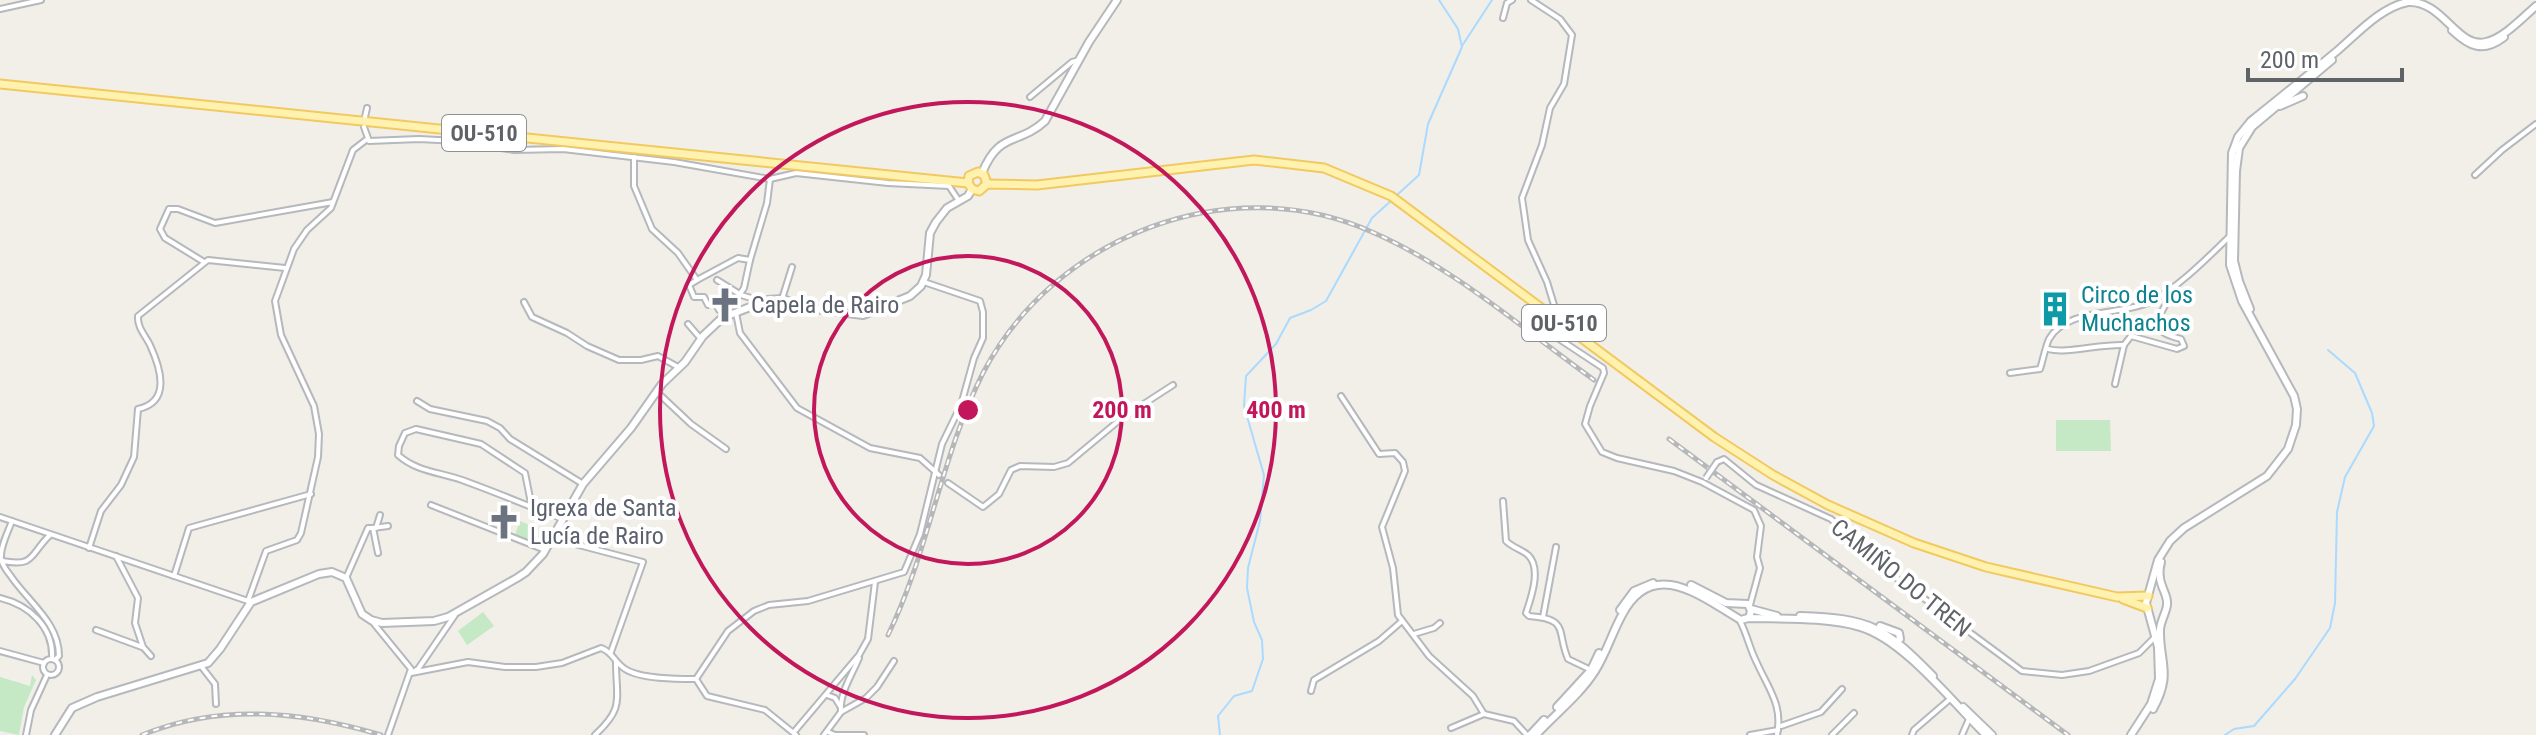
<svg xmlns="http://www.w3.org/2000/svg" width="2536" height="735" font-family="'Roboto Condensed',sans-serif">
<rect width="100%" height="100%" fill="#f1efe8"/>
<g fill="#c5e8c5">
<polygon points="2056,420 2110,420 2111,451 2056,451"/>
<polygon points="520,521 546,532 542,542 539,544 515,535"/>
<polygon points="483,612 494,626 467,645 458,631"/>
<polygon points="32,675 36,680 24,707 19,735 0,731 0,677 30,686"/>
</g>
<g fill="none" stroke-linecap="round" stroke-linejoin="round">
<g stroke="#aadaff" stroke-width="2">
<polyline points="1462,46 1492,0"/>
<polyline points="1397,195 1419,175 1428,124 1462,47 1458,29 1439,0"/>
<polyline points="1220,735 1218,716 1234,696 1252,691 1263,659 1262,640 1254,622 1247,588 1248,568 1260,521 1264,475 1244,406 1246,376 1276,344 1290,318 1311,310 1326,301 1372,218 1393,199"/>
<polyline points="2225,735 2234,729 2254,726 2295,679 2330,628 2335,603 2337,512 2345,477 2374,426 2372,413 2355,373 2328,350"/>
</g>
<g stroke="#b5b8bc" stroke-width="8">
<g id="minor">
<polyline points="1531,0 1560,19 1572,35 1564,84 1550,108 1542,145 1522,198 1528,240 1547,282 1554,305"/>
<polyline points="0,9 41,0"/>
<polyline points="1503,18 1507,3 1512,0"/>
<polyline points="1030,97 1072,62 1079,60"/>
<polyline points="365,117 367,108"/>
<polyline points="364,127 369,141 419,139 457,141 514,150 563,149 674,162 770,179 796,173 888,183 949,186 959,201"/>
<polyline points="634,157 634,186 652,229 678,253 697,280 689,285 694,297 704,297 708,305 715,303 719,310 728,311"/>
<polyline points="2475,175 2502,150 2536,124"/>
<polyline points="204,262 165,238 160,229 169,209 178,209 215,223 333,202"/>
<polyline points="697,280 738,258 750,260"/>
<polyline points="717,280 741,295 761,301"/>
<polyline points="782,299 792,267"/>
<polyline points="524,302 532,317 567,333 587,346 619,360 641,360 658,356 678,367"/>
<polyline points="728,311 744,288 750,260 767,203 770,179"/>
<polyline points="736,313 740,333 797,408 870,448 920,458 939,475"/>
<polyline points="1546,320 1547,331 1603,368 1604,373 1590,406 1585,424 1602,452 1617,458 1674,471 1702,482 1754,510 1761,526 1757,557 1760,568 1750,605"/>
<polyline points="688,324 701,339"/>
<path d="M2048 349C2066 354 2099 344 2124 345"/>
<path d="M2010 373 2040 369C2043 360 2045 348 2049 339 2067 307 2123 316 2152 301 2180 286 2206 259 2229 237"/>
<path d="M2115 384 2124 345 2131 336 2177 349 2184 346 2181 339C2154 332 2153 326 2167 302L2161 295"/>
<polyline points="657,392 691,424 726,449"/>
<polyline points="1341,396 1379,454 1395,453 1403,462 1405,471 1382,527 1393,568 1398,615 1429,656 1473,696 1484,714 1514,721 1527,735"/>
<polyline points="417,401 430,409 487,421 500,428 510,439 583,484"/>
<polyline points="1717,462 1724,459 1756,485 1831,519 1891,574 2022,671 2062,675 2089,671 2139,653 2154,638"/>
<polyline points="948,483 983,507 999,494 1011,470 1020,466 1054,467 1068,463 1122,418 1173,385"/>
<path d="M1503 501 1506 541C1512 547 1522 550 1528 555 1542 568 1531 598 1526 613L1529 616C1570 619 1556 631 1568 659L1591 670"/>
<polyline points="431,505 545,550"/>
<path d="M532 508 525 473 481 444 416 429 405 433 399 446 398 455C417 472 440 472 462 480 492 491 522 503 551 515L562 518"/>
<polyline points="0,517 248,601"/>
<path d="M12 521C8 532 0 547 1 558 2 565 6 570 10 575 28 602 59 622 59 656L55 660"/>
<polyline points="373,528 388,526"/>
<polyline points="376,528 380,515"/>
<polyline points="552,538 643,562 611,652"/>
<path d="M89 548 101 511 121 485 134 457 138 409C171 402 161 369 150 345 145 335 137 327 138 316L208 260 285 268"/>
<polyline points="116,556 138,598 135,623 143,647 151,656"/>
<path d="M2 561C36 567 29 555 50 535"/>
<polyline points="174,576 189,528 311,494"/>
<polyline points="346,578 368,528 373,528 378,553"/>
<path d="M0 598C29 605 54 627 52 659"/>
<polyline points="248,601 266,551 297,540 301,533 318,457 319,434 314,406 281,335 275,301 294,249 307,230 331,208 353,150 366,140"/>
<polyline points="1543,617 1556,547"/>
<polyline points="371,620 411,669 388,735"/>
<path d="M1740 621C1747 634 1750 650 1757 663 1769 690 1783 705 1777 735"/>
<polyline points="96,630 142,647"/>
<polyline points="1414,634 1434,628 1440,623"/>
<polyline points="0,651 44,663"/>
<circle cx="51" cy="667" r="8"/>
<polyline points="201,666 215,684 216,704"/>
<polyline points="413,672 418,669 455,615"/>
<path d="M411 673 468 662 505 667H536L562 663 601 648C613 652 614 662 625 669 640 679 677 679 696 679"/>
<polyline points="696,679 728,631 754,611 769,605 808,601 904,572 920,534 942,444 961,405 974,358 983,338 983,312 980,301 924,282"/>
<polyline points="696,679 707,696 765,710 796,735"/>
<polyline points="1311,691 1314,680 1379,641 1402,621"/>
<polyline points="827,695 835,698 840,706"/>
<path d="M841 712C839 694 852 675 859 658"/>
<polyline points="1781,726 1821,712 1842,689"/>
<polyline points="1451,728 1484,714"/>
<polyline points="794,732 859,655 868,639 875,582"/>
<polyline points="828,732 835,735 864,735"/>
<polyline points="26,735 31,710 47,675"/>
<path d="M595 735C625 707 616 700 616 662"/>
<polyline points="824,735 841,712 866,698 877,687 894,661"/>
<polyline points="1750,735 1778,730"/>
<polyline points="1832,735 1854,713"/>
<polyline points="1912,735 1914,730 1950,699"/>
<polyline points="1962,735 1969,719"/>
</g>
</g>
<g stroke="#b5b8bc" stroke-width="10">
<g id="tertiary">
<path d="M2452 30C2470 47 2483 53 2504 37"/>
<polyline points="2280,106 2303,96"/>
<path d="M982 173C1000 130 1018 146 1045 121L1089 42 1117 0"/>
<polyline points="2250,309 2239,281 2234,261 2236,171 2239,148 2252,127 2332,60"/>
<polyline points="1691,585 1726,603 1748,604 1751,611 1749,618"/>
<polyline points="1751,609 1777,616"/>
<polyline points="1620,610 1634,591 1653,583"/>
<path d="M1800 616C1870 618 1885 627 1933 676"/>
<polyline points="1880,626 1899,633 1900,639 1896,643"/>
<polyline points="1557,707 1591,670 1599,653"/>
<polyline points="1963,707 1992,735"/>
<path d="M2153 709C2173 673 2159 663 2160 629 2161 620 2166 613 2167 605 2169 593 2155 584 2161 562"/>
<polyline points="55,735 72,708 97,697 208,663 220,649 251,602 319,574 332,572 346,578 362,614 371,620 382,623 434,621 448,617 517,578 526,572 543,554 583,484 631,428 662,384 685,362 703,336 722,318 768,300 782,299 816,309 863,315 910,296 921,286 926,275 930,233 936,222 947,208 968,196 972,189"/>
<polyline points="1530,735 1544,720"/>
<path d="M1536 735C1555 714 1580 695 1595 671 1606 654 1612 633 1622 615 1653 555 1703 598 1741 620L1748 618C1782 619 1828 617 1860 627 1904 640 1952 702 1986 735"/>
<path d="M2131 735 2151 704 2159 679 2158 647 2146 603 2158 560 2170 541 2184 528 2267 476 2288 449 2296 425 2297 409 2294 396 2242 301 2230 265 2232 153 2238 137 2251 121C2280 98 2308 75 2337 51 2357 34 2381 7 2408 2 2443 0 2457 49 2486 42 2504 38 2522 18 2536 6"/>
</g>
</g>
<g stroke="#f2c960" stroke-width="11">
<g id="primary">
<polyline points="0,84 968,183"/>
<polyline points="968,183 972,189 979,191 987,184 1037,185 1254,160 1324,168 1391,196 1714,437 1773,475 1828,505 1914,543 1986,567 2117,597 2148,596"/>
<polyline points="968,183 969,176 978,172 984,175 987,184"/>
<polyline points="2123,599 2147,608"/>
</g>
</g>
<use href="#minor" stroke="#fff" stroke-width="4"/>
<use href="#tertiary" stroke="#fff" stroke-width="6"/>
<use href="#primary" stroke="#fff2af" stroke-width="7"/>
<g stroke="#b6b7b8" stroke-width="5">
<g id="rail">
<polyline points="1669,439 2068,735"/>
<path d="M888 635C929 551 941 456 983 373 1054 236 1229 168 1372 232 1453 267 1523 329 1594 380"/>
<path d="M142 735C220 703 301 711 381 735"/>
</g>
</g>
<use href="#rail" stroke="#fff" stroke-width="2" stroke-dasharray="6" stroke-linecap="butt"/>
<g stroke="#b5b8bc" stroke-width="8" stroke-linecap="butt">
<polyline id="minor-bridge" points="1706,478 1717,462"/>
</g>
<use href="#minor-bridge" stroke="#fff" stroke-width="4"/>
</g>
<g fill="none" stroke="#c2185b" stroke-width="4">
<circle cx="968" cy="410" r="154"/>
<circle cx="968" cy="410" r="308"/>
</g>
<defs>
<g id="church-bare" transform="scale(2.76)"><path d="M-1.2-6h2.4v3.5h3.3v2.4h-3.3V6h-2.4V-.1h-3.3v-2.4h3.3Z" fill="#6b7280" stroke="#fff" stroke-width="2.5" paint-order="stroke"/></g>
<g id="building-bare" transform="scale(2.76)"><path d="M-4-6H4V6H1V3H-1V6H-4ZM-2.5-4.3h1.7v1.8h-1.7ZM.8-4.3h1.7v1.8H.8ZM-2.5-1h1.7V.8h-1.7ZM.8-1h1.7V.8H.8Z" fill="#0f9aa8" stroke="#fff" stroke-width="2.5" paint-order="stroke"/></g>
</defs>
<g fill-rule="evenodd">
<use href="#church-bare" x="725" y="305"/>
<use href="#building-bare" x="2055" y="309"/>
<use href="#church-bare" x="504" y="522"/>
</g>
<g text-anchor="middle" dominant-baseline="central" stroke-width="8" stroke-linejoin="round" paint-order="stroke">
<g fill="#fff" stroke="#8f9295" stroke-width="2">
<rect x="442" y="115" width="84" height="36" rx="6"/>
<rect x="1522" y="305" width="84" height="36" rx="6"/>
</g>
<g font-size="22" font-weight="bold" fill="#5f6368">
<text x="484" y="133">OU-510</text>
<text x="1564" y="323">OU-510</text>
</g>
<g font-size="24" fill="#0d838f" stroke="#fff" text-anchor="start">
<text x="2081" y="295">Circo de los<tspan x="2081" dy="28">Muchachos</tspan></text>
</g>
<g font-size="24" fill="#5b616d" stroke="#fff" text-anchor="start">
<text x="751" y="305">Capela de Rairo</text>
<text x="530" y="508">Igrexa de Santa<tspan x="530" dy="28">Lucía de Rairo</tspan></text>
</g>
<g font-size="24" fill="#5f6368" stroke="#fff">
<text transform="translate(1901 578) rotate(39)">CAMIÑO DO TREN</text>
</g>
</g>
<circle cx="968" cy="410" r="12" fill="#c2185b" stroke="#fff" stroke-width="4"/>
<g font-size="24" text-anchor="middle" font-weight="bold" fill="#c2185b" stroke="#fff" stroke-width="8" stroke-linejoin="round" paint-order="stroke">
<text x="1122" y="418">200 m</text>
<text x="1276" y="418">400 m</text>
</g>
<path d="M2248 68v12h154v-12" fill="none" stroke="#5f6368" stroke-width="4"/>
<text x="2260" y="68" font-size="24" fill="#5f6368" stroke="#ffffff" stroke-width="6" paint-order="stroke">200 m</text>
</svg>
